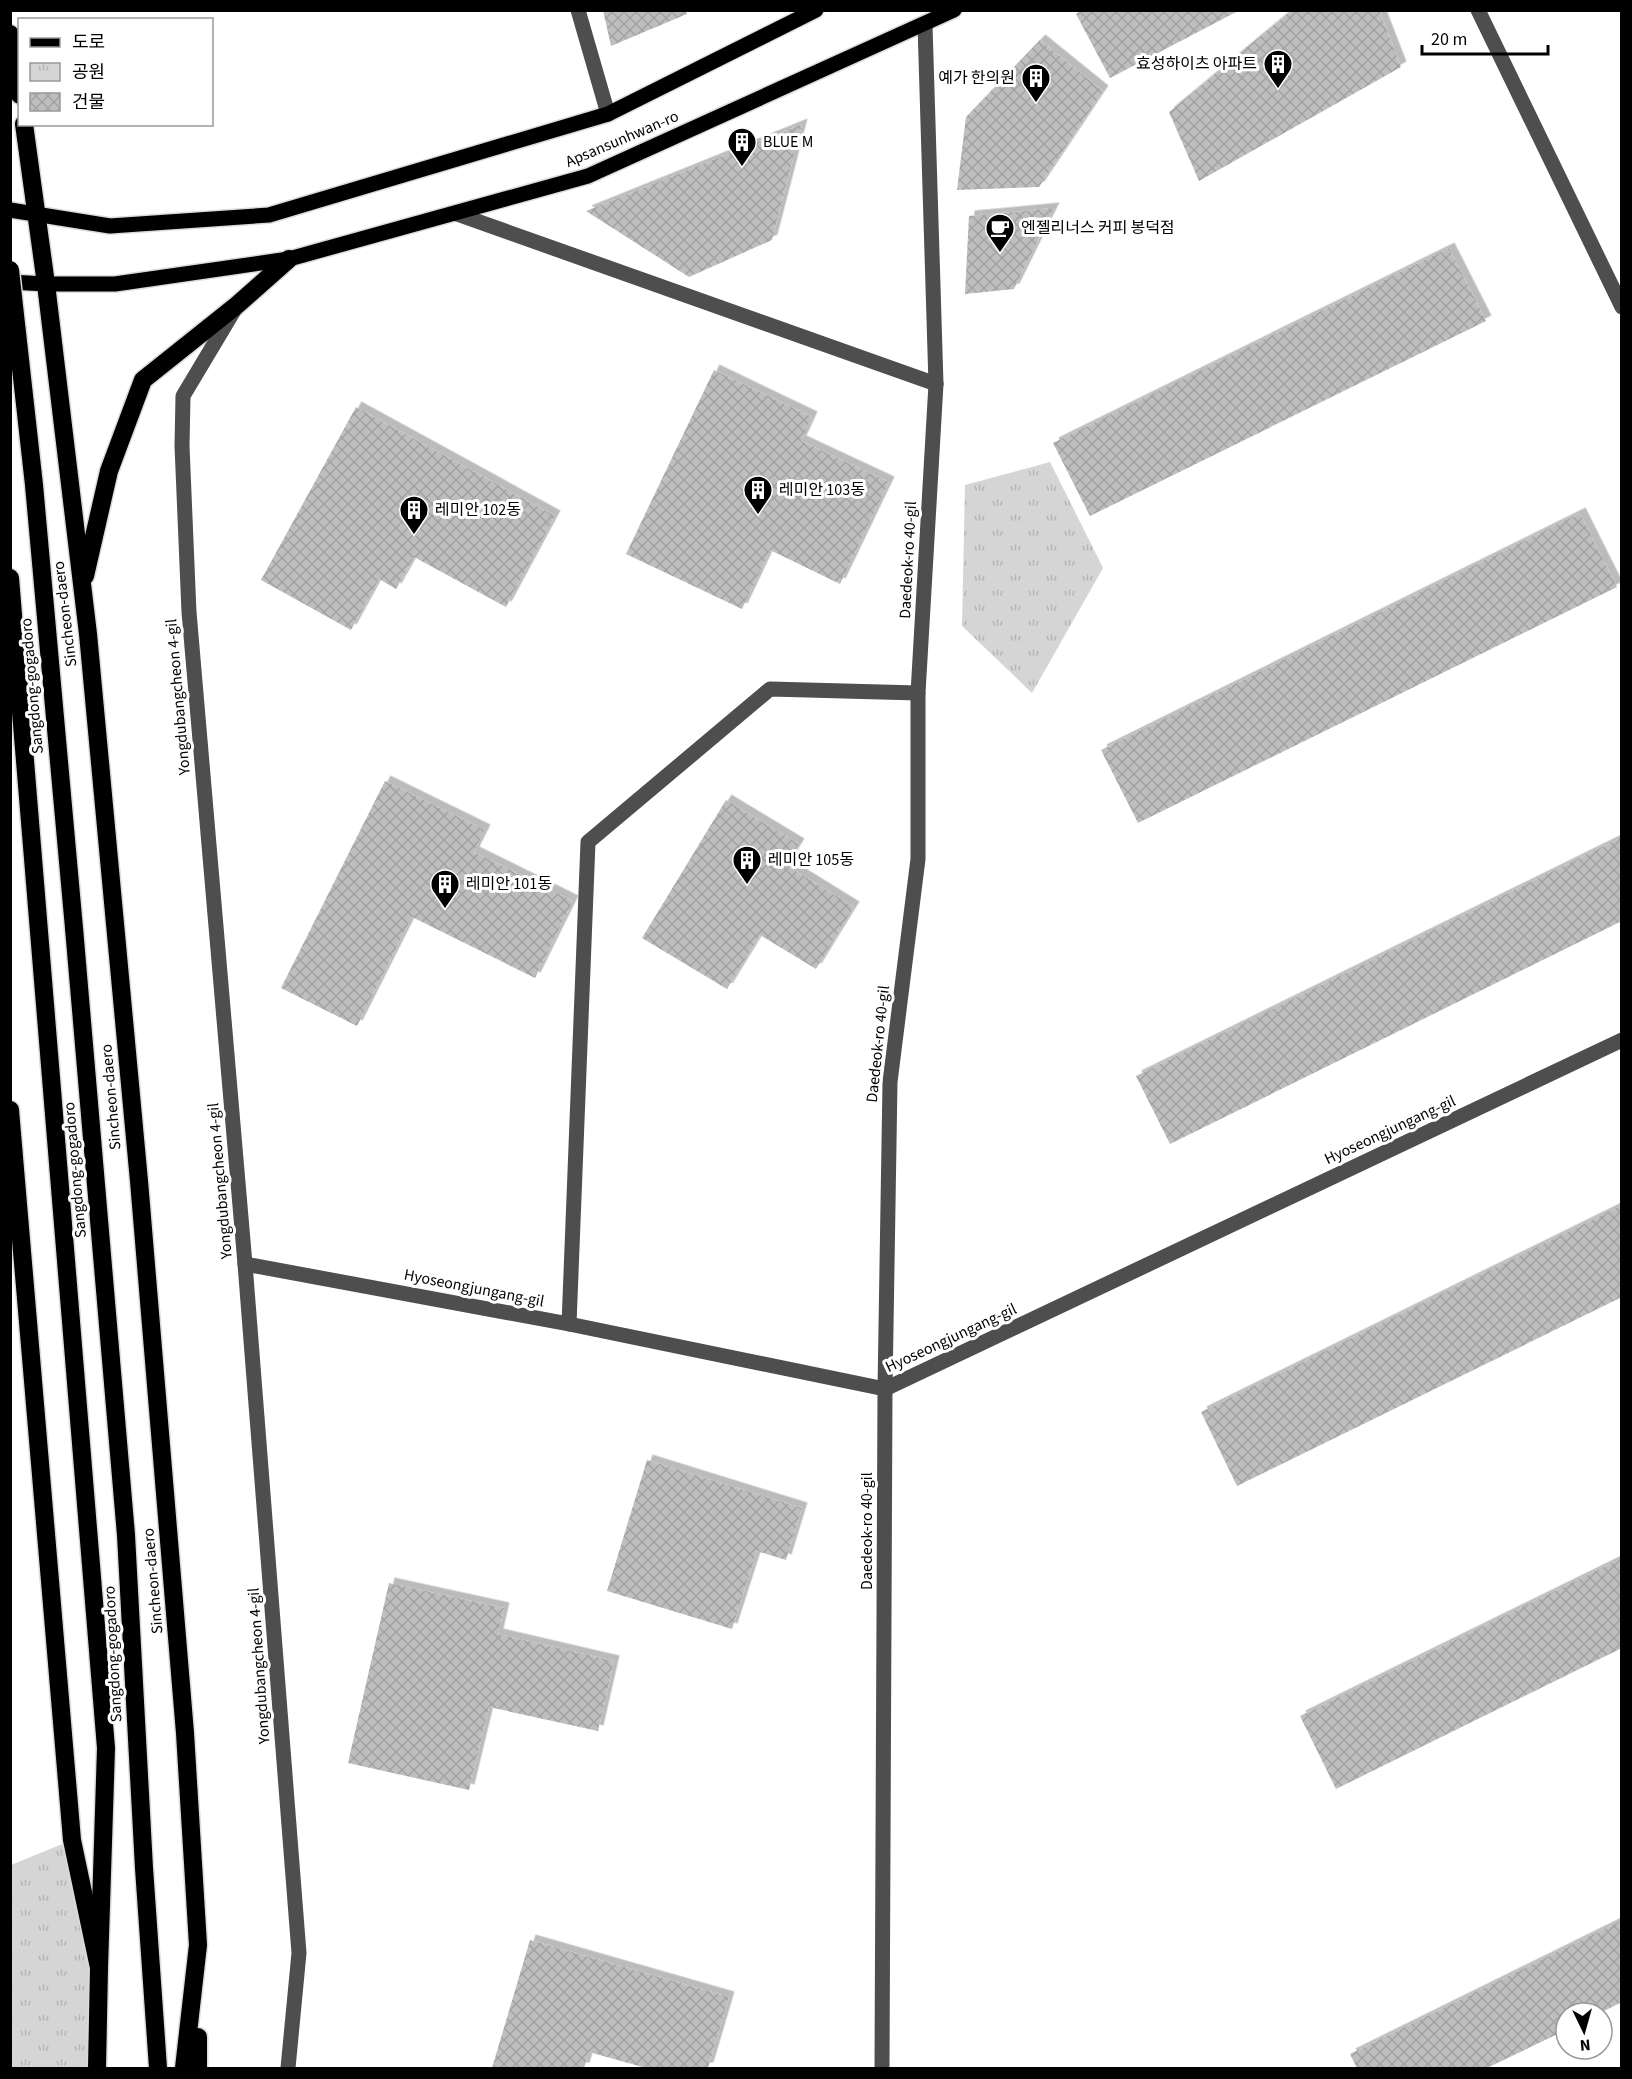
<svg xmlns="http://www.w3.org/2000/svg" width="1632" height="2079" font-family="'Source Sans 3','Noto Sans KR',sans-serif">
<defs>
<pattern id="park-tufts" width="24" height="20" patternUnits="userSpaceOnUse" patternTransform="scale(1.5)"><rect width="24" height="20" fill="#d5d5d5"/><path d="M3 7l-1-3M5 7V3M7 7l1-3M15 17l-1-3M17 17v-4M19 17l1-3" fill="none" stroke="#b5b5b5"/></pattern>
<pattern id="building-cross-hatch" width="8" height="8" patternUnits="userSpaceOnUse" patternTransform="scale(1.5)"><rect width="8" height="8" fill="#bebebe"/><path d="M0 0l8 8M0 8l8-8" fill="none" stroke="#a2a2a2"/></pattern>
<filter id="shadow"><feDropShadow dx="5.5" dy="-5.5" stdDeviation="0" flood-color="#0004"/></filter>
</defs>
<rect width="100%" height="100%" fill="#fff"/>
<g fill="url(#park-tufts)">
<polygon points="1050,462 1103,568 1032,693 962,626 965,485"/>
<polygon points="72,1840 99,1968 88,2068 11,2068 11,1865"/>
</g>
<g fill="url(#building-cross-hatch)" filter="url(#shadow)">
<polygon points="603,10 685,10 687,14 611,46"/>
<polygon points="1082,10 1240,10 1110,78 1076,14"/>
<polygon points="1292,10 1379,10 1401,67 1199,181 1169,112"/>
<polygon points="1040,40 1103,91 1039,187 957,190 966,117"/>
<polygon points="802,124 772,240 689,277 586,211"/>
<polygon points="1054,208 1014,289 965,294 969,216"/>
<polygon points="1449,248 1486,321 1090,516 1053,443"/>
<polygon points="714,370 812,417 801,441 889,482 840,584 770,550 742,609 626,554"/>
<polygon points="356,407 555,516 506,607 414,557 396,589 379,579 351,630 261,580"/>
<polygon points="1580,513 1617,587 1138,823 1101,750"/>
<polygon points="385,781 485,830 474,852 573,901 535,978 412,917 357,1026 281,988"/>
<polygon points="726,800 799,844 786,865 854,907 816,969 760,935 727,989 642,938"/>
<polygon points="1622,837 1622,921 1170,1144 1136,1076"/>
<polygon points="1622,1205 1622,1297 1237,1486 1201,1412"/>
<polygon points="647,1460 802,1508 786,1560 757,1551 732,1629 607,1591"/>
<polygon points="1622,1558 1622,1648 1336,1789 1300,1716"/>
<polygon points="389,1583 504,1608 498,1634 614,1661 598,1731 489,1707 469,1790 348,1763"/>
<polygon points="1622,1920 1622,2002 1600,2013 1566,2013 1566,2030 1487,2068 1357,2068 1350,2054"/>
<polygon points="530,1940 729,1997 708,2068 646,2068 589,2052 584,2068 492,2068"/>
</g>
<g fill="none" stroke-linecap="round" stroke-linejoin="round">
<g stroke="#dbdbdb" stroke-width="18">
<g id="major">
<polyline points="10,210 110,226 269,215 608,114 816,10"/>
<polyline points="10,282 46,284 115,284 289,259 588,176 954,10"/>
</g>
</g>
<g stroke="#dbdbdb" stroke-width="21">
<g id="highway">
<polyline points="10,34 20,95"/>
<polyline points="24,124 46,284 88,634 139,1181 185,1733 198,1945 184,2068"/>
<polyline points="85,576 109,471 143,380 237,305 289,259"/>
<polyline points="10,578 106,1748 99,1968"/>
<polyline points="74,928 126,1535 144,1868 158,2068"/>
<polyline points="10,1110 72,1840 99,1968 97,2068"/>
<polyline points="198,2068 198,2037"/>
</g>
</g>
<g stroke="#4e4e4e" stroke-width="15">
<polyline points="578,10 608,114"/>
<polyline points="1478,10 1622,307"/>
<polyline points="457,214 936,384"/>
<polyline points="235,309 183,396 182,446 189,612 245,1264 299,1953 288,2068"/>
<polyline points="245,1264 569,1324 885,1389 1622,1040"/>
<polyline points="569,1324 588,842 770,689 918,693"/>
<polyline points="882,2068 885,1389 890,1082 918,859 918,693 936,384 925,25"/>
</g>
<use href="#major" stroke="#000" stroke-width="15"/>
<use href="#highway" stroke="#000" stroke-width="18"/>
<g stroke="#dbdbdb" stroke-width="21" stroke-linecap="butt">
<polyline id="highway-bridge" points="10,270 34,485 74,928"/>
</g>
<use href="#highway-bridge" stroke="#000" stroke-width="18"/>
</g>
<defs>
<g id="building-pin" transform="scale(1.5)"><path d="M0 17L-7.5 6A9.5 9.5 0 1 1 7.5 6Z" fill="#000" stroke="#fff"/><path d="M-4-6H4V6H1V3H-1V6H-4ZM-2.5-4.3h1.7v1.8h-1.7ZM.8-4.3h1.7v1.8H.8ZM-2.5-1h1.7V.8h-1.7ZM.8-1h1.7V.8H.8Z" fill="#fff"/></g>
<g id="cafe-pin" transform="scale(1.5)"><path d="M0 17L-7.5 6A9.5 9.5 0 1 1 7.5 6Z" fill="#000" stroke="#fff"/><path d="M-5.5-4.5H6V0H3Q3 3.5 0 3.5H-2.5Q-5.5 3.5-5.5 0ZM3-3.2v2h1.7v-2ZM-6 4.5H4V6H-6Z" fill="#fff"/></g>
</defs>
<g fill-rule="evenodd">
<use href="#building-pin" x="1278" y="64"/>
<use href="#building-pin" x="1036" y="78"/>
<use href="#building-pin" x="742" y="142"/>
<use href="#cafe-pin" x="1000" y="228"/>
<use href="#building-pin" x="758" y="490"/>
<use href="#building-pin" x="414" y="510"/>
<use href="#building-pin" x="747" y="860"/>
<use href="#building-pin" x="445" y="884"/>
</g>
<g text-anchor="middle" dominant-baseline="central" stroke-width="6" stroke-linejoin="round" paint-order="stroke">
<g font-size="16" fill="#000" stroke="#fff" text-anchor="start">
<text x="1257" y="64" text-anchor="end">효성하이츠 아파트</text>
<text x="1015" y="78" text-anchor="end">예가 한의원</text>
<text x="763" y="142">BLUE M</text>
<text x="1021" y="228">엔젤리너스 커피 봉덕점</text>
<text x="779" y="490">레미안 103동</text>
<text x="435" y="510">레미안 102동</text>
<text x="768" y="860">레미안 105동</text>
<text x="466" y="884">레미안 101동</text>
</g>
<g font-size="16" fill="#000" stroke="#fff">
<text transform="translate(622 139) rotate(-23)">Apsansunhwan-ro</text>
<text transform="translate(908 560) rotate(-87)">Daedeok-ro 40-gil</text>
<text transform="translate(65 614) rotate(-97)">Sincheon-daero</text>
<text transform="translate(32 686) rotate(-95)">Sangdong-gogadoro</text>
<text transform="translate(178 697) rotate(-95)">Yongdubangcheon 4-gil</text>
<text transform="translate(878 1044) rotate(-84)">Daedeok-ro 40-gil</text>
<text transform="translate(111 1097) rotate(-95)">Sincheon-daero</text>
<text transform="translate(1390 1130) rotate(-25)">Hyoseongjungang-gil</text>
<text transform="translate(75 1170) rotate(-95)">Sangdong-gogadoro</text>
<text transform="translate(220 1181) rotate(-95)">Yongdubangcheon 4-gil</text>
<text transform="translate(474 1288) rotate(11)">Hyoseongjungang-gil</text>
<text transform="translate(951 1338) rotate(-25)">Hyoseongjungang-gil</text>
<text transform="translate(867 1531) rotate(-90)">Daedeok-ro 40-gil</text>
<text transform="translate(153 1581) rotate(-95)">Sincheon-daero</text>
<text transform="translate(113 1654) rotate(-93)">Sangdong-gogadoro</text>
<text transform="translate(259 1666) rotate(-94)">Yongdubangcheon 4-gil</text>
</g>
</g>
<rect width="1632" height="2079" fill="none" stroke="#000000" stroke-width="24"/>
<rect x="18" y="18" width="195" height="108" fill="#ffffff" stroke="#999999" stroke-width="1.5"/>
<rect x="30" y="38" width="30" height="9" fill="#000000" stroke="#999999" stroke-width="1.5"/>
<text x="72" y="48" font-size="18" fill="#000000">도로</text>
<rect x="30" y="63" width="30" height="18" fill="url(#park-tufts)" stroke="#999999" stroke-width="1.5"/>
<text x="72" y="78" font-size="18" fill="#000000">공원</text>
<rect x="30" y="93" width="30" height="18" fill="url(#building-cross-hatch)" stroke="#999999" stroke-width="1.5"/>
<text x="72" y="108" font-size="18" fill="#000000">건물</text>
<g transform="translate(1584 2031) rotate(175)"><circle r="28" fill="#ffffff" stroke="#999999" stroke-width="1.5"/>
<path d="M0-4.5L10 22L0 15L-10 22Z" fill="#000000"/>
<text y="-9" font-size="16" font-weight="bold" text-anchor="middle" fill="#000000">N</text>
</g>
<path d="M1422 45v9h126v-9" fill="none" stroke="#000000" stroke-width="3"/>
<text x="1431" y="45" font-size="18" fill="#000000" stroke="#ffffff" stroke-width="4.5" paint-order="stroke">20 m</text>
</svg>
